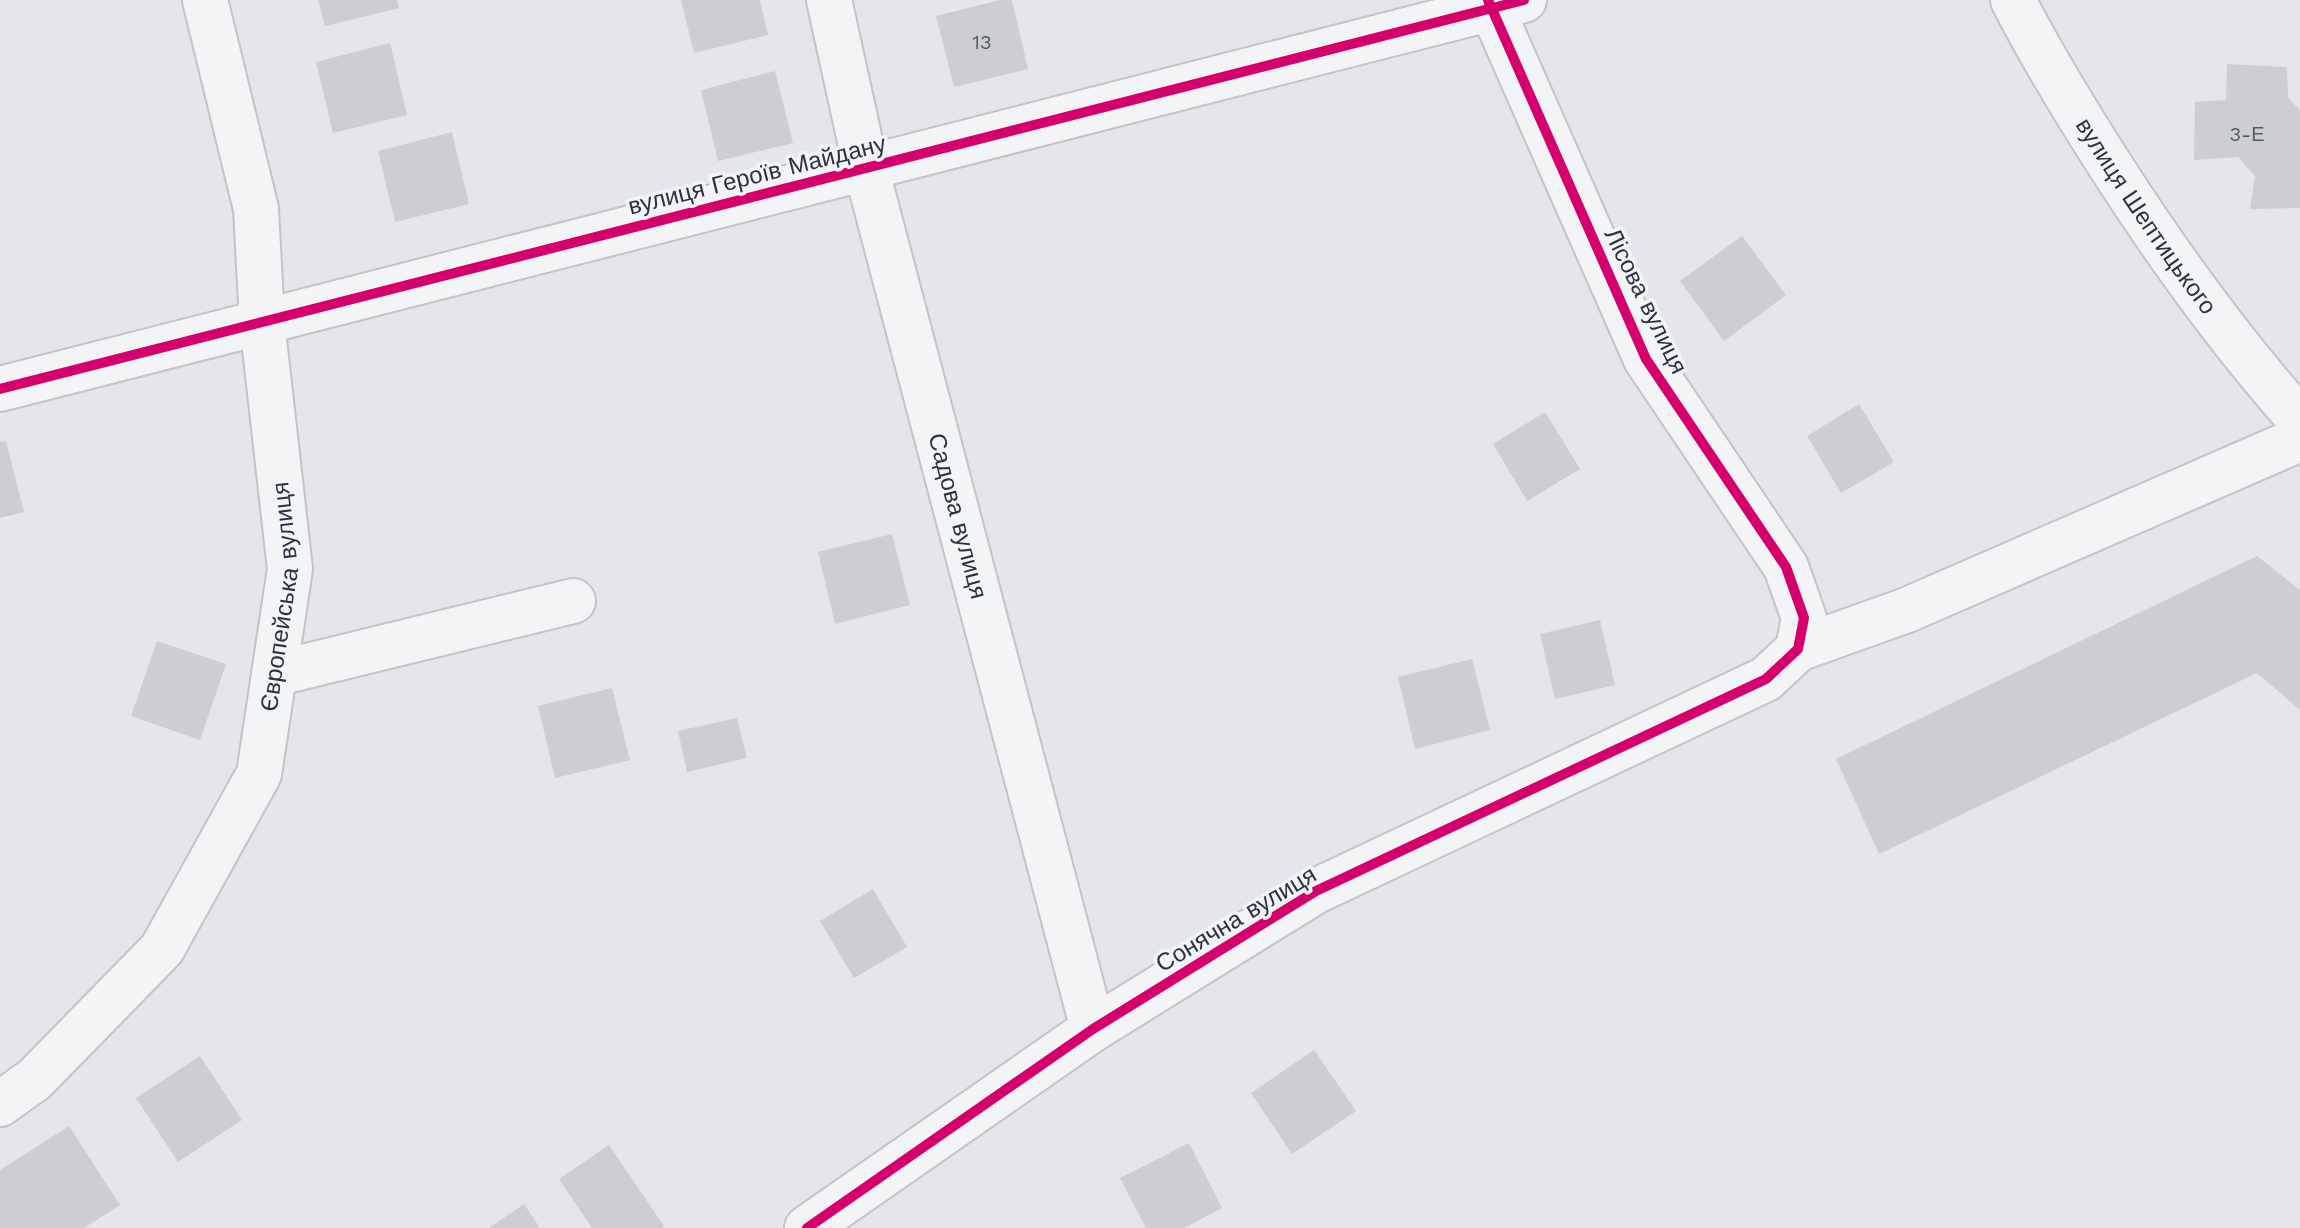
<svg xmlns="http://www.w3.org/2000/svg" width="2300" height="1228" font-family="'Work Sans',sans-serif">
<rect width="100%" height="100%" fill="#e4e6e9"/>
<g fill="#ccced1">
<polygon points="318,0 397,0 399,8 325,26"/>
<polygon points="681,0 760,0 768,35 694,53"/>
<polygon points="1000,0 1012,0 1028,69 954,87 936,16"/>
<polygon points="390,43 407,115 333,133 316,62"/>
<polygon points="2227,64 2287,67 2288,98 2300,110 2300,208 2250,209 2255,176 2238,157 2194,160 2195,102 2226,100"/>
<polygon points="775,71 793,143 718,161 701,90"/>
<polygon points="452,132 469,204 395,222 378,151"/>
<polygon points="1742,236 1786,295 1724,341 1680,281"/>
<polygon points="1859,404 1894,462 1841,493 1807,436"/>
<polygon points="1545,412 1580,469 1527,501 1493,444"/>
<polygon points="6,441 24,512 0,518 0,442"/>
<polygon points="892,534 910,605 835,624 818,552"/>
<polygon points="2257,556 2300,590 2300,710 2257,673 1879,854 1836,759"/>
<polygon points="1600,620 1615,685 1555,699 1540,634"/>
<polygon points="157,641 226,664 200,740 131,716"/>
<polygon points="1472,659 1490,730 1415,749 1398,677"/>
<polygon points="612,688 630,760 555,778 538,706"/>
<polygon points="737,718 747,758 687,772 678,731"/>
<polygon points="873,889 907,947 854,978 820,921"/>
<polygon points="1314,1050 1356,1111 1292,1154 1251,1093"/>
<polygon points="200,1056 242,1120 178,1162 136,1098"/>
<polygon points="69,1126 120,1205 84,1228 0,1228 0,1170"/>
<polygon points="1189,1143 1222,1208 1184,1228 1146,1228 1120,1178"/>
<polygon points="609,1145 664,1226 662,1228 592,1228 559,1179"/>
<polygon points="524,1204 540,1228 489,1228"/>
</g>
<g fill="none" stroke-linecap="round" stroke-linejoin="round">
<g stroke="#c2c4c7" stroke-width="48">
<g id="minor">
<path id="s1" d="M829 0 866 168 1093 1029"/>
<polyline points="1488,0 1646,359 1786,567 1804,618 1798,649"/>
<path id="s2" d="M2013 0C2041 55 2073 107 2106 159 2164 250 2228 339 2300 420"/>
<polyline points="0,389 1524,0"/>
<polyline points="274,674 573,601"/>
<path id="s3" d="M0 1104 35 1079 162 949 259 774 290 569 262 322 256 209 205 0"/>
<polyline points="807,1228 1093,1029 1316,891 1766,679 1798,649 1907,610 2300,439"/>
</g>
</g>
<use href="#minor" stroke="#f3f4f6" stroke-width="44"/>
<g stroke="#f2f4f8" stroke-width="15">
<g id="cycleway">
<polyline points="0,389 1524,0"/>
<polyline points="807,1228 1093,1029 1316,891 1766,679 1798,649 1804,618 1786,567 1646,359 1488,0"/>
</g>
</g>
<use href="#cycleway" stroke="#d6006c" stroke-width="10"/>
</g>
<g text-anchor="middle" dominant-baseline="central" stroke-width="7" stroke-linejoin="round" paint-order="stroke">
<g font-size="20" fill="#545a66">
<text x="982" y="42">13</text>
<text x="2247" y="134">3-Е</text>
</g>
<g font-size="24" fill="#2b3241" stroke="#f2f4f8">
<text transform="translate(757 175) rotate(-14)">вулиця Героїв Майдану</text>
<text stroke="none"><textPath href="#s2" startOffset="254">вулиця Шептицького</textPath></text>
<text transform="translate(1646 301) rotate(64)">Лісова вулиця</text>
<text stroke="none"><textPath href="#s1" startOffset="532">Садова вулиця</textPath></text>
<text stroke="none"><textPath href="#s3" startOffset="604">Європейська вулиця</textPath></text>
<text transform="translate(1236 919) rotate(-31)">Сонячна вулиця</text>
</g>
</g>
</svg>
